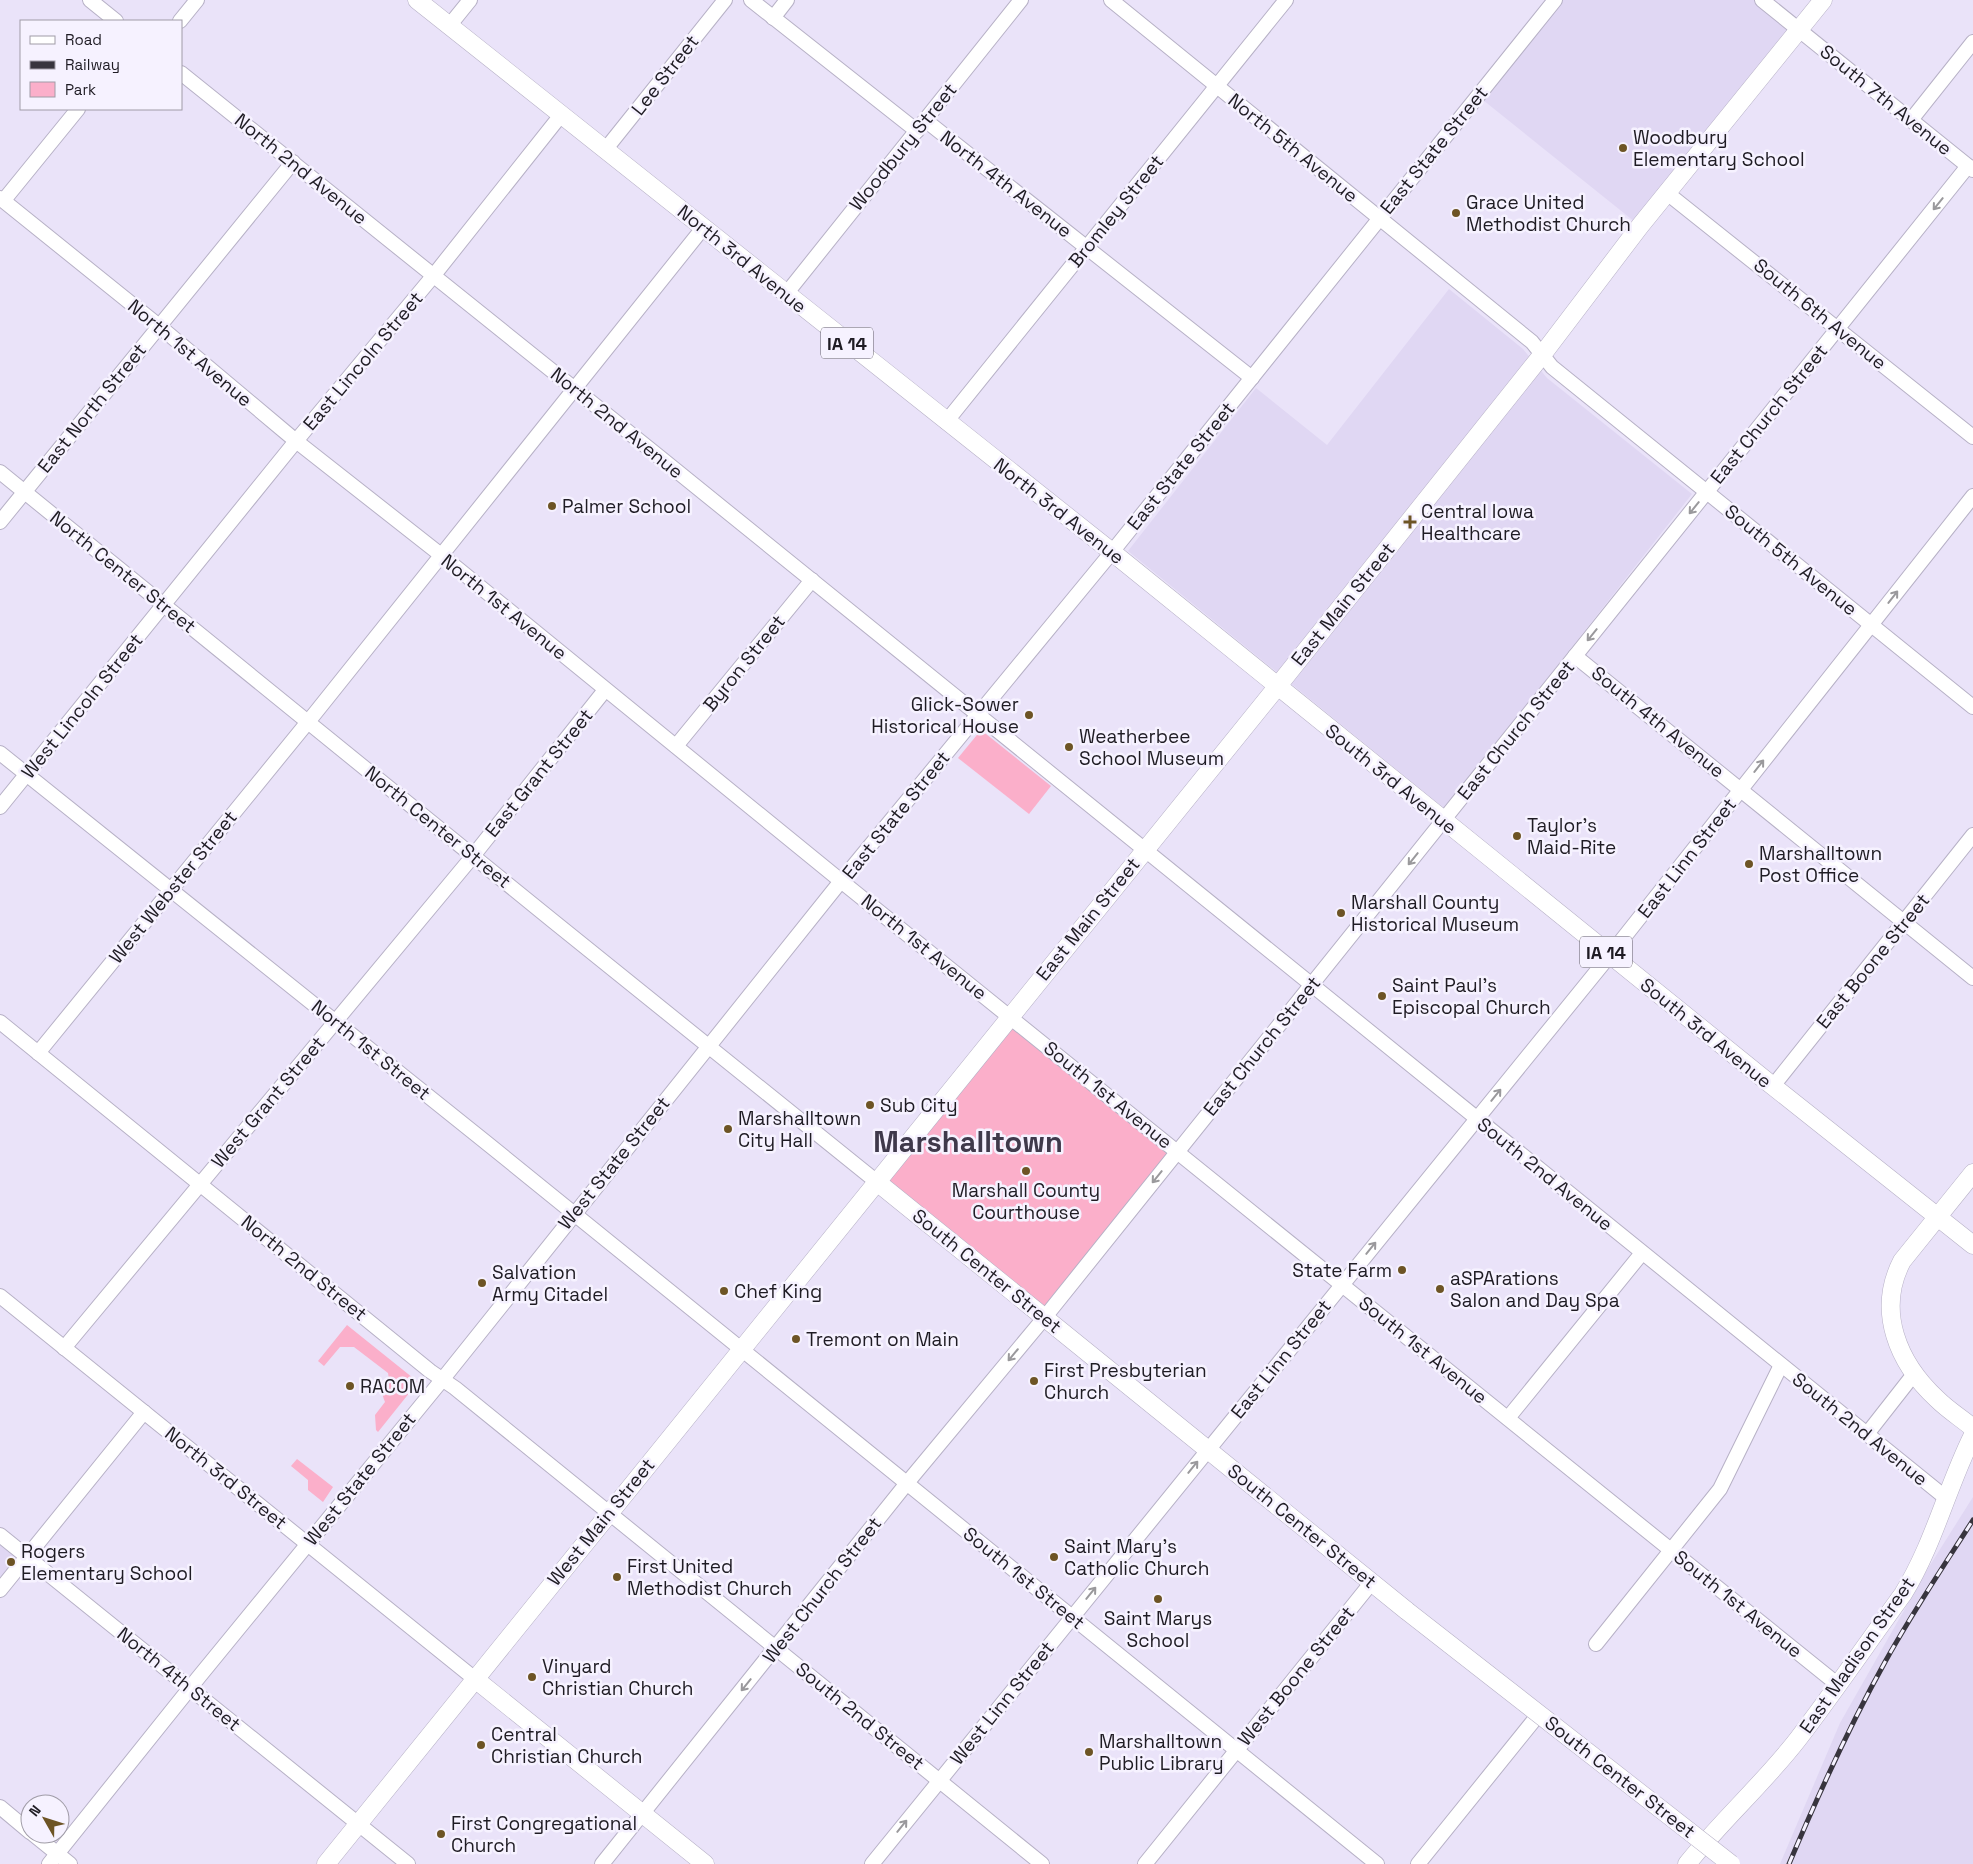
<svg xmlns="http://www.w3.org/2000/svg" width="1973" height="1864" font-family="'Space Grotesk',sans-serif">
<rect width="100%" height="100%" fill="#eae3f9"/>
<g fill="#e0d7f3">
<polygon points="1555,0 1762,0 1799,29 1640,226 1478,96"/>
<polygon points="1449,289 1523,349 1547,378 1692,494 1445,809 1128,551 1256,388 1327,445"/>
<polygon points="1973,1497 1973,1864 1780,1864 1840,1723 1927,1570"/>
<polygon points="0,1535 27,1556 0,1590"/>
</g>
<g fill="#fbafca">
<polygon points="981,730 1051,786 1029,814 958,758"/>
<polygon points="1010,1016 1178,1151 1045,1317 877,1182"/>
<path d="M347 1325 418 1382 378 1432 376 1430 375 1415 385 1402C381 1392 381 1388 389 1379L388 1373 354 1347H340L324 1366 318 1361Z"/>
<polygon points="297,1459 333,1487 323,1502 308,1490 308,1480 291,1466"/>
</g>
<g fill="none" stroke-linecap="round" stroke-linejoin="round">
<g stroke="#b7b1c6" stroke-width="16">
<g id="minor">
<polyline points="90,0 116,21"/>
<polyline points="751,0 917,131"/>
<polyline points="1111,0 1532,342 1552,367 1973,707"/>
<polyline points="1762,0 1973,170"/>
<polyline points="773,18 787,0"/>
<polyline points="180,21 197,0"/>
<polyline points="449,26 470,0"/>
<polyline points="181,73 657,455 1946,1498"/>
<polyline points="925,120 1252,378"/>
<polyline points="1911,120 1973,42"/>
<polyline points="605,150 725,0"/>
<polyline points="1667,193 1973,437"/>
<polyline points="0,198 159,326 296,441 441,555 841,881 1837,1684"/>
<polyline points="4,200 78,109"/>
<polyline points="786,294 1021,0"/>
<polyline points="946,422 1286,0"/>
<polyline points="0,472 553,921 877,1182"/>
<polyline points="0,522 293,162"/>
<polyline points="1575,656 1973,978"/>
<polyline points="676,746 812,580"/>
<polyline points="0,753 488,1144 1377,1864"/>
<polyline points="0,807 296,441 434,275 561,115"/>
<polyline points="0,1022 430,1371 455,1388 1042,1864"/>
<polyline points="38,1053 316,712 703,228"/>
<polyline points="1773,1086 1973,835"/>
<polyline points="0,1296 475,1679"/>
<polyline points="64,1348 473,856 605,690"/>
<polyline points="1508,1418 1642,1253"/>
<polyline points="1867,1434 1914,1374"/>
<polyline points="0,1535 408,1864"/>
<polyline points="0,1590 144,1412"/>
<polyline points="1596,1644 1720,1489 1781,1365"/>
<polyline points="0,1807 30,1832"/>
<polyline points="33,1834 70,1864"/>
<polyline points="49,1864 198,1678 442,1380 841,881 1112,552 1555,0"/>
<polyline points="602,1864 907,1483 1045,1317 1968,166"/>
<polyline points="872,1864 1610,955 1973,496"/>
<polyline points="1145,1864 1372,1582"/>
<polyline points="1418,1864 1539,1714"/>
</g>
</g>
<g stroke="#b7b1c6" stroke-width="19">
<g id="major">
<polyline points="417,0 1112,552 1764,1079 1973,1245"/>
<path d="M1973 1173 1902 1261C1876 1311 1898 1363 1937 1399 1948 1410 1961 1418 1973 1428"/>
<polyline points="877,1182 1407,1611"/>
<polyline points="475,1679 705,1864"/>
<polyline points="326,1864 1277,687 1542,355 1640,226 1823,0"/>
<path d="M1687 1864C1722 1820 1764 1783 1798 1739 1834 1692 1868 1642 1903 1594 1934 1544 1947 1487 1973 1435"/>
</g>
</g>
<use href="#minor" stroke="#fff" stroke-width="14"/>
<use href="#major" stroke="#fff" stroke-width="18"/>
<g stroke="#38353e" stroke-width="5">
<path id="rail" d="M1789 1864C1818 1795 1849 1727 1885 1662 1912 1613 1943 1567 1973 1520"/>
</g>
<use href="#rail" stroke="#f6f2ff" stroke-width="3" stroke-dasharray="9" stroke-linecap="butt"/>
<g stroke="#b7b1c6" stroke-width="19" stroke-linecap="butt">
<polyline id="major-bridge" points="1407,1611 1731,1864"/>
</g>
<use href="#major-bridge" stroke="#fff" stroke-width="18"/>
</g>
<defs><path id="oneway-shaft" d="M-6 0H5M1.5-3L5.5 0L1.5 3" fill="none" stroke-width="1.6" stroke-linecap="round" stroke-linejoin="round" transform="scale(1.25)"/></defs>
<g stroke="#9a999c">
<use href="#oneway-shaft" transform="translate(1938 204) rotate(129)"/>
<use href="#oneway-shaft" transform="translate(1694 508) rotate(129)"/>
<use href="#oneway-shaft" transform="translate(1893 597) rotate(-52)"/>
<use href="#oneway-shaft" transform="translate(1592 635) rotate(129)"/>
<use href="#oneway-shaft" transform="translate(1759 766) rotate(-52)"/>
<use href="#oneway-shaft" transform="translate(1413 859) rotate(129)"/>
<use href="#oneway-shaft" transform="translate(1496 1095) rotate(-51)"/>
<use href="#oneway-shaft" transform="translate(1157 1177) rotate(129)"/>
<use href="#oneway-shaft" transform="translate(1371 1248) rotate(-51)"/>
<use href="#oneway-shaft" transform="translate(1013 1355) rotate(130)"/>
<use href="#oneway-shaft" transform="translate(1193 1467) rotate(-51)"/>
<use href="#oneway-shaft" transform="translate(1091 1593) rotate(-51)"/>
<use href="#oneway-shaft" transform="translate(746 1685) rotate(129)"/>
<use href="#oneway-shaft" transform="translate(902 1826) rotate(-51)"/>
</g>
<g fill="#6d5425" stroke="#f6f2ff" stroke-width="2">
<circle cx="1623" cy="148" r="5"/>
<circle cx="1456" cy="213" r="5"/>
<circle cx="552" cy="506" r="5"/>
<path d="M1407.5 514.5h5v5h5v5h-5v5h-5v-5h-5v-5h5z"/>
<circle cx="1029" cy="715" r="5"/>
<circle cx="1069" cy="747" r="5"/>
<circle cx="1517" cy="836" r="5"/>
<circle cx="1749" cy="864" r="5"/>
<circle cx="1341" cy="913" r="5"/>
<circle cx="1382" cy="996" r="5"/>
<circle cx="870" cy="1105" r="5"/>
<circle cx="728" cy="1129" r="5"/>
<circle cx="1026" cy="1171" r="5"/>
<circle cx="1402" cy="1270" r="5"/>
<circle cx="482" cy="1283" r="5"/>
<circle cx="1440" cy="1289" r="5"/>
<circle cx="724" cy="1291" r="5"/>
<circle cx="796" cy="1339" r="5"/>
<circle cx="1034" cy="1381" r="5"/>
<circle cx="350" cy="1386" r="5"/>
<circle cx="1054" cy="1557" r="5"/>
<circle cx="11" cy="1562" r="5"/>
<circle cx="617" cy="1577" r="5"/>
<circle cx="1158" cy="1599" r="5"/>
<circle cx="532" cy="1677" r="5"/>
<circle cx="481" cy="1745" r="5"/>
<circle cx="1089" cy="1752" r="5"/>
<circle cx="441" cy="1834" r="5"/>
</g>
<g text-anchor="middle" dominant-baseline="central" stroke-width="5" stroke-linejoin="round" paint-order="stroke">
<g fill="#f6f2ff" stroke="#605c66" stroke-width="1">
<rect x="821" y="327.5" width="52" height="31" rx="4"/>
<rect x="1580" y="936.5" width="52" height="31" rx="4"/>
</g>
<g font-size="18" font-weight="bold" fill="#1f1c24">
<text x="847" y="343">IA 14</text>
<text x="1606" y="952">IA 14</text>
</g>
<g font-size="19" fill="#1f1c24" stroke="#f6f2ff">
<text transform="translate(665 75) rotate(-52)">Lee Street</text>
<text transform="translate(1886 100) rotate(39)">South 7th Avenue</text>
<text transform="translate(903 147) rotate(-51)">Woodbury Street</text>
<text transform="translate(1293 148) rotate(39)">North 5th Avenue</text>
<text transform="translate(1434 150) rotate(-51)">East State Street</text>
<text transform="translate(301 169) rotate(39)">North 2nd Avenue</text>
<text transform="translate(1006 184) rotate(38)">North 4th Avenue</text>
<text transform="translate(1116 211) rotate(-51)">Bromley Street</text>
<text transform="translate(742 259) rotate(39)">North 3rd Avenue</text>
<text transform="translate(1820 314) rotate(39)">South 6th Avenue</text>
<text transform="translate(190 353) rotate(40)">North 1st Avenue</text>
<text transform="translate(363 361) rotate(-50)">East Lincoln Street</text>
<text transform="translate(92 408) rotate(-51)">East North Street</text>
<text transform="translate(1769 414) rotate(-51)">East Church Street</text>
<text transform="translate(617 423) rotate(39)">North 2nd Avenue</text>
<text transform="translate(1181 466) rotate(-51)">East State Street</text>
<text transform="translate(1059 511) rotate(38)">North 3rd Avenue</text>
<text transform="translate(1791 560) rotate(39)">South 5th Avenue</text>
<text transform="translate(123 572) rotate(39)">North Center Street</text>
<text transform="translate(1343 604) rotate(-51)">East Main Street</text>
<text transform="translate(504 607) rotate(39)">North 1st Avenue</text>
<text transform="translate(744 663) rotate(-51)">Byron Street</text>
<text transform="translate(82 706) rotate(-51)">West Lincoln Street</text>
<text transform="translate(1658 722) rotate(39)">South 4th Avenue</text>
<text transform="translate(1516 730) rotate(-51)">East Church Street</text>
<text transform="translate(539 773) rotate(-51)">East Grant Street</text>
<text transform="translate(1391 779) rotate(39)">South 3rd Avenue</text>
<text transform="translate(896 815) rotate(-51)">East State Street</text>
<text transform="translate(438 827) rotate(39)">North Center Street</text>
<text transform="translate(1687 858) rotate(-52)">East Linn Street</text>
<text transform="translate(173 887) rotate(-51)">West Webster Street</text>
<text transform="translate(1088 919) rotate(-51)">East Main Street</text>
<text transform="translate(924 947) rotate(39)">North 1st Avenue</text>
<text transform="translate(1873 961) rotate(-51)">East Boone Street</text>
<text transform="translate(1706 1033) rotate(39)">South 3rd Avenue</text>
<text transform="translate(1262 1046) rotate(-51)">East Church Street</text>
<text transform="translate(371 1050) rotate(39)">North 1st Street</text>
<text transform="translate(1108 1095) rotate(39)">South 1st Avenue</text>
<text transform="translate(268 1102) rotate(-50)">West Grant Street</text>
<text transform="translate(614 1163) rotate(-51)">West State Street</text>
<text transform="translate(1545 1174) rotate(39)">South 2nd Avenue</text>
<text transform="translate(304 1268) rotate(39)">North 2nd Street</text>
<text transform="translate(987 1271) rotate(39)">South Center Street</text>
<text transform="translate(1423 1350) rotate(39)">South 1st Avenue</text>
<text transform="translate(1281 1359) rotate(-51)">East Linn Street</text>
<text transform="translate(1860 1429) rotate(39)">South 2nd Avenue</text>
<text transform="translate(226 1478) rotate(39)">North 3rd Street</text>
<text transform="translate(360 1479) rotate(-51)">West State Street</text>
<text transform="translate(601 1522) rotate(-51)">West Main Street</text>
<text transform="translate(1302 1526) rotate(39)">South Center Street</text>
<text transform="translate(1024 1578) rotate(39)">South 1st Street</text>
<text transform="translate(822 1590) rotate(-52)">West Church Street</text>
<text transform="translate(1738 1604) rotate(39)">South 1st Avenue</text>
<text transform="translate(1857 1655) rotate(-55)">East Madison Street</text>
<text transform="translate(1296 1676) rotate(-51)">West Boone Street</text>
<text transform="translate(179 1679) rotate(39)">North 4th Street</text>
<text transform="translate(1002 1703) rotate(-51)">West Linn Street</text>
<text transform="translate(860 1716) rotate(39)">South 2nd Street</text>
<text transform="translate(1620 1777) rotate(38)">South Center Street</text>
</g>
<g font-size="19" fill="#1f1c24" stroke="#f6f2ff" text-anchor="start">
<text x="1633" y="137">Woodbury<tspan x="1633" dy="22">Elementary School</tspan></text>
<text x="1466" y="202">Grace United<tspan x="1466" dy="22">Methodist Church</tspan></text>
<text x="562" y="506">Palmer School</text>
<text x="1421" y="511">Central Iowa<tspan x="1421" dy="22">Healthcare</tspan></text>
<text x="1019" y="704" text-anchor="end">Glick-Sower<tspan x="1019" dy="22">Historical House</tspan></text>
<text x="1079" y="736">Weatherbee<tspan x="1079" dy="22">School Museum</tspan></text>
<text x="1527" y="825">Taylor's<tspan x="1527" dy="22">Maid-Rite</tspan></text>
<text x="1759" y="853">Marshalltown<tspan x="1759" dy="22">Post Office</tspan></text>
<text x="1351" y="902">Marshall County<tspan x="1351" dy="22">Historical Museum</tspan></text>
<text x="1392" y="985">Saint Paul's<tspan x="1392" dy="22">Episcopal Church</tspan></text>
<text x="880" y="1105">Sub City</text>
<text x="738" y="1118">Marshalltown<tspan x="738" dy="22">City Hall</tspan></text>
<text x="1026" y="1190" text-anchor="middle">Marshall County<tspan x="1026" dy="22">Courthouse</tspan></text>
<text x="1392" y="1270" text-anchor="end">State Farm</text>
<text x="492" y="1272">Salvation<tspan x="492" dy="22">Army Citadel</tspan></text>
<text x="1450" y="1278">aSPArations<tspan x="1450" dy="22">Salon and Day Spa</tspan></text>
<text x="734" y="1291">Chef King</text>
<text x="806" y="1339">Tremont on Main</text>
<text x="1044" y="1370">First Presbyterian<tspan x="1044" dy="22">Church</tspan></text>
<text x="360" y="1386">RACOM</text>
<text x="1064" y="1546">Saint Mary's<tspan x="1064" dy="22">Catholic Church</tspan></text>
<text x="21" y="1551">Rogers<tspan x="21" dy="22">Elementary School</tspan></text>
<text x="627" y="1566">First United<tspan x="627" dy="22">Methodist Church</tspan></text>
<text x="1158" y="1618" text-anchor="middle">Saint Marys<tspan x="1158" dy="22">School</tspan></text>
<text x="542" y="1666">Vinyard<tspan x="542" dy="22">Christian Church</tspan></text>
<text x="491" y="1734">Central<tspan x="491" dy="22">Christian Church</tspan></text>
<text x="1099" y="1741">Marshalltown<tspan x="1099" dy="22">Public Library</tspan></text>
<text x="451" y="1823">First Congregational<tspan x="451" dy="22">Church</tspan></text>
</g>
<g font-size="29" font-weight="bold" fill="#3f394b" stroke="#f6f2ff">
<text x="968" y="1141">Marshalltown</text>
</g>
</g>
<rect x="20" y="20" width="162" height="90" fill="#f6f2ff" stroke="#a09ca7"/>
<rect x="30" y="36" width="25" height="8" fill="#ffffff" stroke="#a09ca7"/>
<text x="65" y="45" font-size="15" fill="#1f1c24">Road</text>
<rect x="30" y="61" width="25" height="8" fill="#38353e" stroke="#a09ca7"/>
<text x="65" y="70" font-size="15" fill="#1f1c24">Railway</text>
<rect x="30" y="82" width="25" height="15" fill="#fbafca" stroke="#a09ca7"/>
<text x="65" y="95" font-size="15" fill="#1f1c24">Park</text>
<g transform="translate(45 1819) rotate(309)"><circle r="24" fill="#f6f2ff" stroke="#a09ca7"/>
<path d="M0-4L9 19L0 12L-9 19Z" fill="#6d5425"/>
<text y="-8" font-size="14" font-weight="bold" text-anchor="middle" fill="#1f1c24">N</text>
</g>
</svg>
